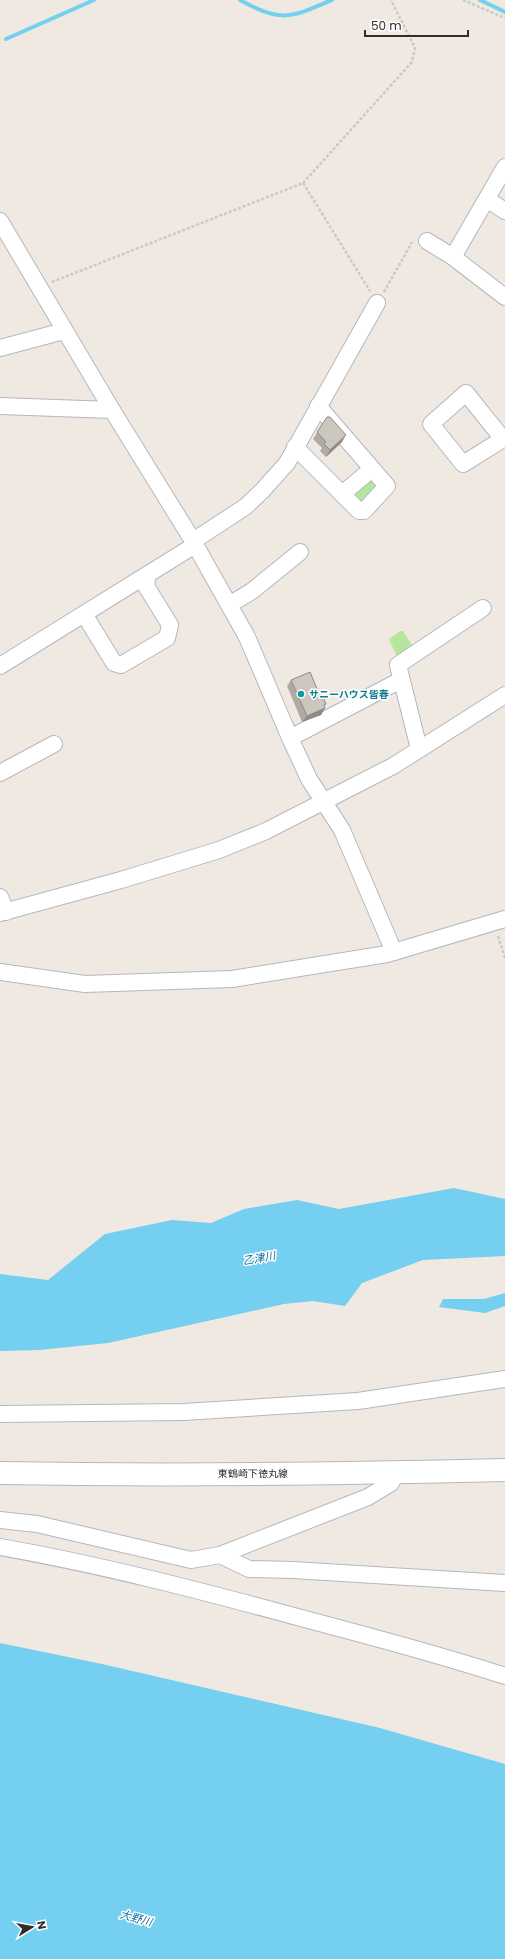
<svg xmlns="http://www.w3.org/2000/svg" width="505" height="1959" font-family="Poppins,'Noto Sans JP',sans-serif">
<rect width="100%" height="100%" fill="#efe9e1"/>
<g fill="#b6e59e">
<polygon points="369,476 380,483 363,507 351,491"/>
<polygon points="400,631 403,631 414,648 398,659 389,639"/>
</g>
<g fill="#75cff0">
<polygon points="454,1188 505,1199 505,1256 423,1260 362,1283 345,1306 313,1301 284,1304 108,1343 39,1350 0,1351 0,1274 48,1280 105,1234 172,1220 211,1223 244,1209 297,1200 339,1209"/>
<polygon points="505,1293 505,1306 485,1313 439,1307 443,1299 484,1299"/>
<polygon points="0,1643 102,1664 380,1728 505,1764 505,1959 0,1959"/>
</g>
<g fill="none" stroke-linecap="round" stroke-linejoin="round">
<g stroke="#75cff0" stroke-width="4">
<path d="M240 0C282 23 290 18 332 0"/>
<polyline points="480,0 505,12"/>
<polyline points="6,39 94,0"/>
</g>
<g stroke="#b4b7c1" stroke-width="18">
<g id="street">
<polyline points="487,199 505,211"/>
<polyline points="0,221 112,410 193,541 247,637 290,738 309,779 342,830 394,952"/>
<polyline points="427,241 453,257 505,297"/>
<polyline points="453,257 505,167"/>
<polyline points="0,348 64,331"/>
<polyline points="0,406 112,410"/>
<polyline points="503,439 466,393 431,424 463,464 503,439 505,437"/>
<polyline points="295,447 359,511 364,511 387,486 318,406"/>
<polyline points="342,494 372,469"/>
<polyline points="193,541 245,507 262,491 287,463 377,303"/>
<polyline points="229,605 252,591 300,552"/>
<polyline points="84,614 114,663 121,665 167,638 170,625 146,586 148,574"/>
<polyline points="0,666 195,545"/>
<polyline points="290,738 401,680"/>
<polyline points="419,749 398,665 483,608"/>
<polyline points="0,773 54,744"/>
<polyline points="0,897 6,912"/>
<polyline points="0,913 121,880 219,850 266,831 393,766 505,695"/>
<polyline points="0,972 85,984 232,979 387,954 505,919"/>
<polyline points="0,1414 183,1412 358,1401 505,1379"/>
<polyline points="0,1520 37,1524 191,1560 220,1555 368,1497 391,1483 397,1472"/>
<path d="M0 1547C102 1565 202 1591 301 1618 369 1636 438 1654 505 1676"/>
<polyline points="220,1555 249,1569 293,1570 505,1583"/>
</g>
</g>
<g stroke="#b4b7c1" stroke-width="24">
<path id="secondary" d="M0 1473C168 1476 337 1474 505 1470"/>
</g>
<g stroke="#c9c9c9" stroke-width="2.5" stroke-dasharray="3 2" stroke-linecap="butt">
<polyline points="463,0 505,18"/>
<polyline points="303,183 412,62 415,48 391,0"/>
<polyline points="52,282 303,183 370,291"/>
<polyline points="384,292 412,242"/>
<polyline points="498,936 505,958"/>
</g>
<use href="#street" stroke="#fff" stroke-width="16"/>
<use href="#secondary" stroke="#fff" stroke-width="22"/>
</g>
<g fill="#afaba4">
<polygon points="327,417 342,442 326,457 320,451 322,448 313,439"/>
<polygon points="291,680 320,696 325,708 321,715 302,722 287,686"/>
</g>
<g fill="#8e8b86">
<polygon points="346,435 342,442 326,457 330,450"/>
<polygon points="325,708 321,715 302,722 307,716"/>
</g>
<g fill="#cbc7bf" stroke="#8e8b86">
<polygon points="327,417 330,417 346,435 330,450 324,444 326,442 317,432"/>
<polygon points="310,672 320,696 322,695 326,704 324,705 325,708 307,716 291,680"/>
</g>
<circle fill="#0f9aa8" stroke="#fff" stroke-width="1.5" cx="301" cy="694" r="4"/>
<g text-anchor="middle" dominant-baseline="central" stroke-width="3" stroke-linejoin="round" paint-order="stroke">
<g font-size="10" font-weight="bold" fill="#0d838f" stroke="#fff" text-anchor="start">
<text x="309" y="694">サニーハウス皆春</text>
</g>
<g font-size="10" fill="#2e2e2e" stroke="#fff">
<text x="253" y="1473">東鶴崎下徳丸線</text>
</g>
<g font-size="11" font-style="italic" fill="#0d6fa3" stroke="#fff">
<text transform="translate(259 1258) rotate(-10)">乙津川</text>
<text transform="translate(136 1918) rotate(15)">大野川</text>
</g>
</g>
<g transform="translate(32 1927) rotate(79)" stroke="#ffffff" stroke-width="3" paint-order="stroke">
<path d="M0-3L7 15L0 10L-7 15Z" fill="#2e2e2e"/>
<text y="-6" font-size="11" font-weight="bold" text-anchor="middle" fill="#2e2e2e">N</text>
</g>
<path d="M365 30v6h103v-6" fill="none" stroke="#2e2e2e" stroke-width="2"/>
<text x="371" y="30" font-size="12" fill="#2e2e2e" stroke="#ffffff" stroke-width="3" paint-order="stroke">50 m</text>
</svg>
